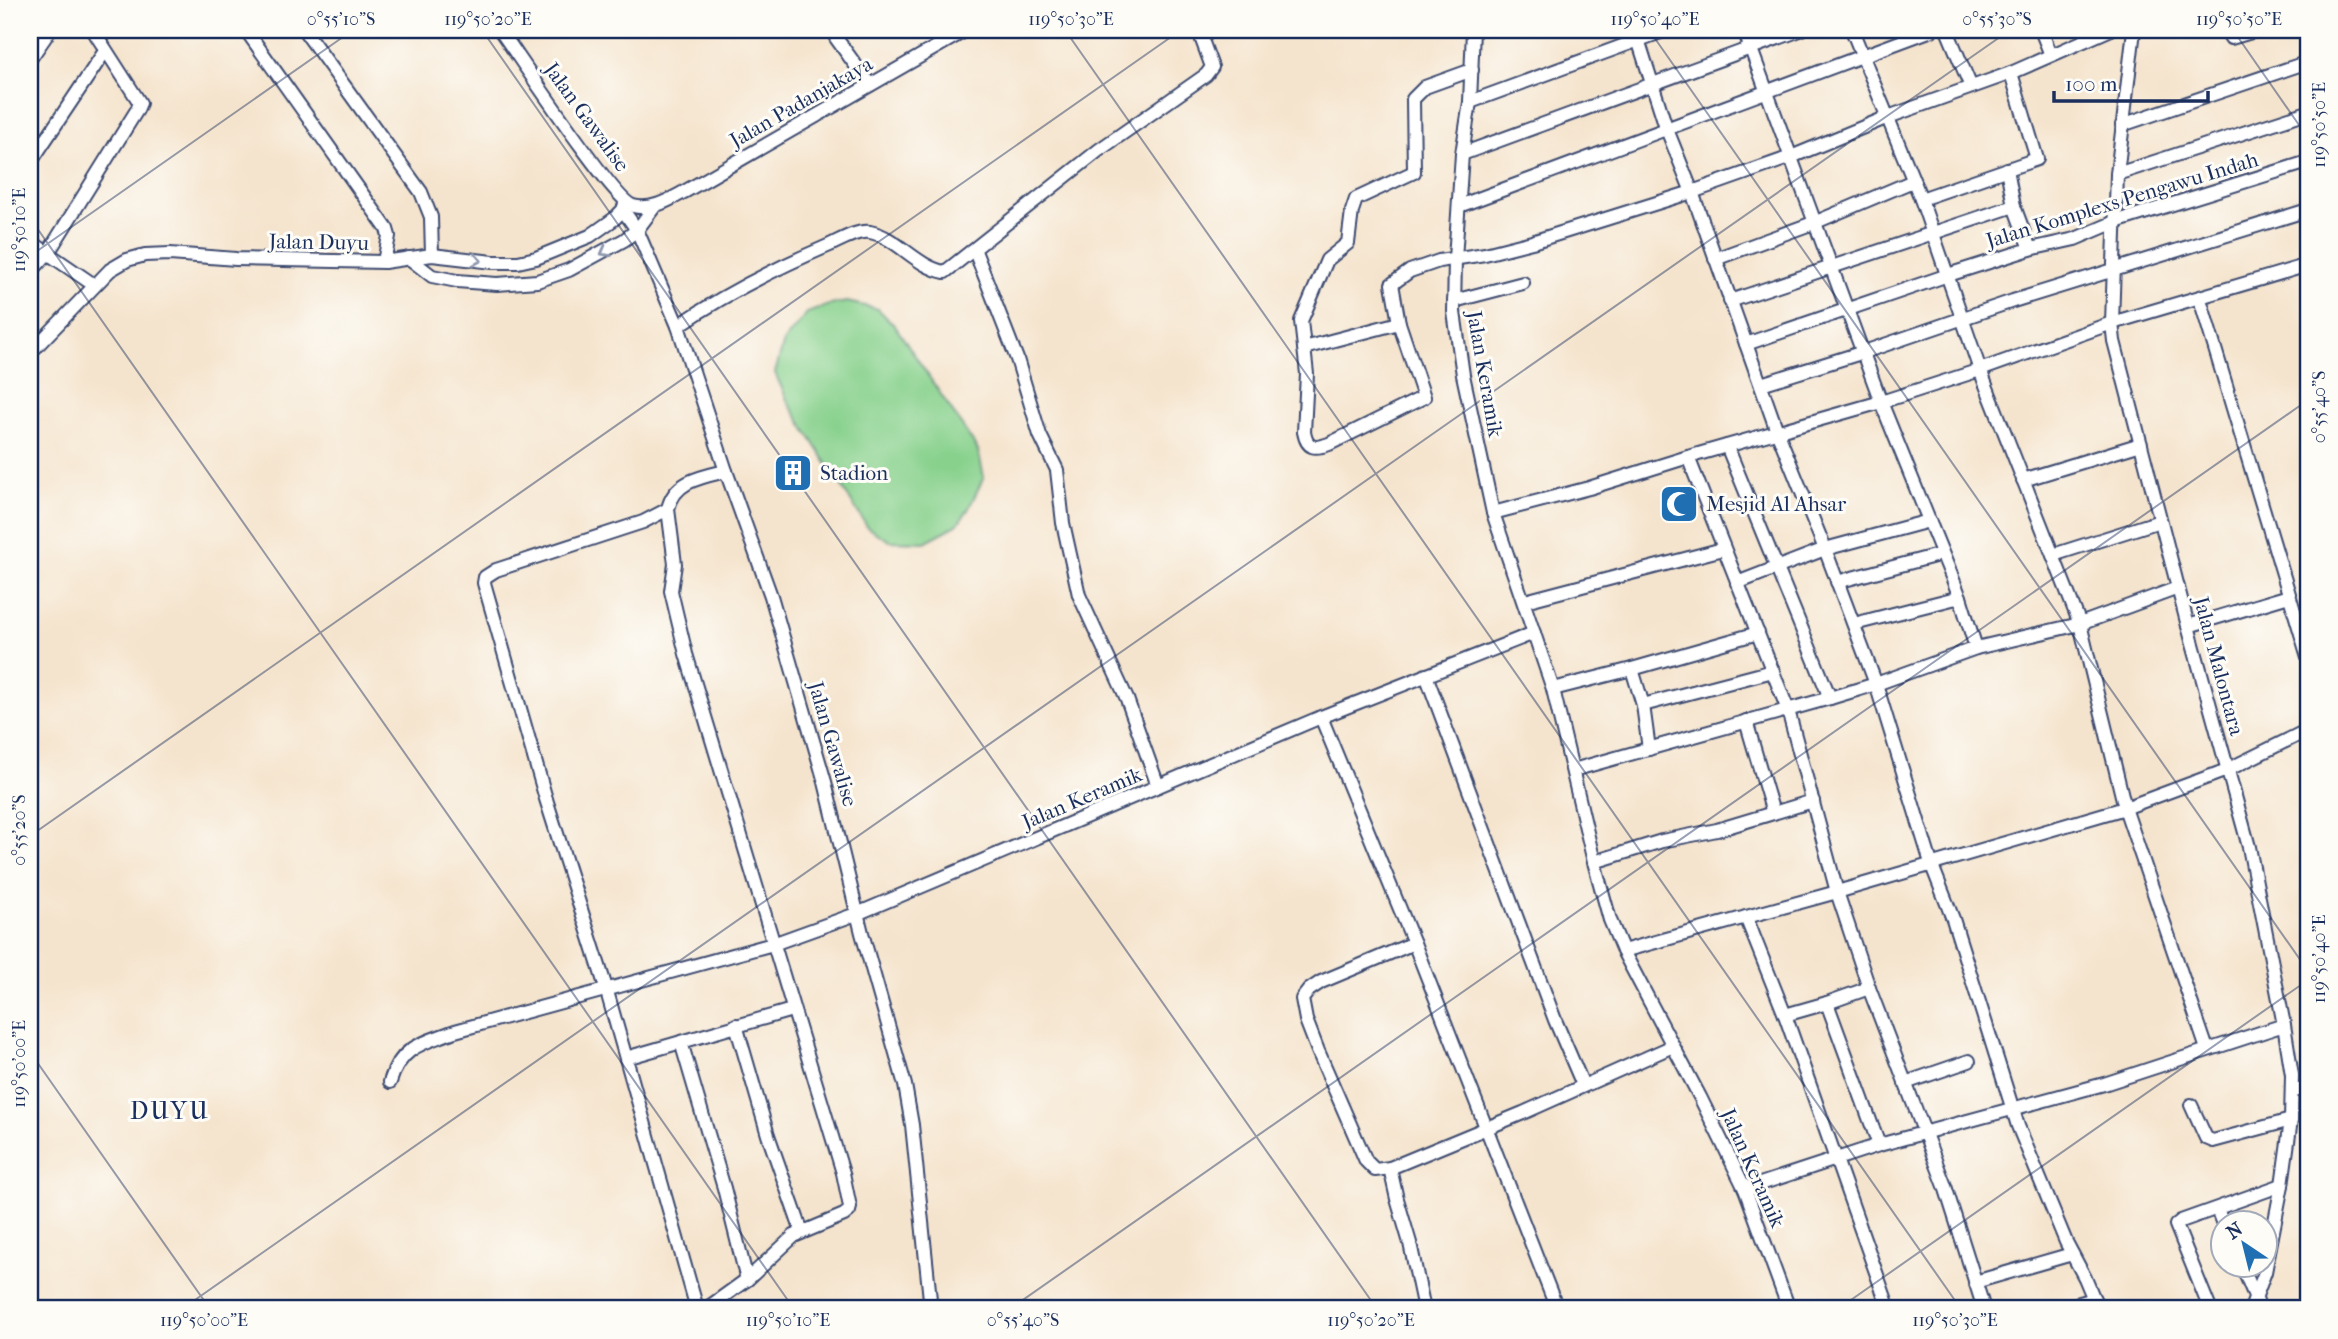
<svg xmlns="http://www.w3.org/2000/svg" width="2338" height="1339" font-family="'IM FELL French Canon',serif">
<rect width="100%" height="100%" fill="#fdfcf7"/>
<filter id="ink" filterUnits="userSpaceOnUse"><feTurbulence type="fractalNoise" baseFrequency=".0143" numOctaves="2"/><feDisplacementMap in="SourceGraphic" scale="14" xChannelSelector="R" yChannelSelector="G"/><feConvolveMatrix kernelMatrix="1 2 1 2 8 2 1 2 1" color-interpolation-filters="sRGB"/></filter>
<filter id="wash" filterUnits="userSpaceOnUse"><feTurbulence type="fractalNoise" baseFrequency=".00686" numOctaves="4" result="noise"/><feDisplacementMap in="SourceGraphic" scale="28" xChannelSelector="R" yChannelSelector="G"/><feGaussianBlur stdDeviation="1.57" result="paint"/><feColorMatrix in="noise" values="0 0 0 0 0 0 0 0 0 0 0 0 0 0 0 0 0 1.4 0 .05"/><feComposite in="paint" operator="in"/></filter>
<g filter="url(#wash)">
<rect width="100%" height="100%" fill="#f5e4cd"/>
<polygon fill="#88d18d" stroke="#528076" stroke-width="2" points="847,302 878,309 895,326 978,450 984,477 968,510 957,525 925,542 890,541 868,528 788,402 775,373 784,341 807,313 829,305"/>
</g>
<g filter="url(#ink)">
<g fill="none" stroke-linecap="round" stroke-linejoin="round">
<g stroke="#3c4a6f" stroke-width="16">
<g id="minor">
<polyline points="246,30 387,229 389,236 384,262"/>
<polyline points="304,30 421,192 431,217 432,255"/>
<path d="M500 30C518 55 614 201 633 206 651 211 669 200 684 192L966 30"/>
<polyline points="834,30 836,38 870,85"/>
<polyline points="1473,30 1470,102 1462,154 1455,259 1454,312 1463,375 1493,513 1553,689 1594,862 1610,920 1623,951 1700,1097 1745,1189 1789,1309"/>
<polyline points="1635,30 1666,127 1692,192 1777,431 1825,549 1876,684 1931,863 1953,919 2018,1126 2066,1242 2085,1278 2098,1309"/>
<polyline points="1744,30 1881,402 1960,597 1976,648"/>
<polyline points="1852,30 1921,199 1980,370 2080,624 2125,808 2227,770 2308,730"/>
<polyline points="1947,30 1971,87"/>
<polyline points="2041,30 2051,55"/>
<polyline points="2134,30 2117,174 2112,323 2114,341 2188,626 2249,847 2284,1025 2292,1075 2291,1120 2282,1185 2265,1272 2251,1309"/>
<polyline points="2226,30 2231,38 2258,30"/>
<polyline points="30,59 50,30"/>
<polyline points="1470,102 1666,30"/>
<polyline points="2122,125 2308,62"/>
<polyline points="1462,154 1800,30"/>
<polyline points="30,163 105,51"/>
<polyline points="2117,174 2308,112"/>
<polyline points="1921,199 2037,159 2011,73"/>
<polyline points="1459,206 1932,30"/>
<polyline points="2014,206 2030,249"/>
<polyline points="623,210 637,230 678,326 726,471 771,596 825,782 862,933 905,1085 912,1125 931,1309"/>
<polyline points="30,241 94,285"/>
<polyline points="975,251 1017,359 1040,435 1057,470 1063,523 1079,595 1127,699 1158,786"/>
<polyline points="409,258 432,276 457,281 497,284 537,281 569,270 624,240 637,230 655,206"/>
<polyline points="1715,259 1816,222 1913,181"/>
<polyline points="30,273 48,253 137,110 140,103 93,30"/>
<polyline points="2200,299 2308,657"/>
<polyline points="1454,301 1523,283"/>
<polyline points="1730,301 2014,206 2007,169"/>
<path d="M1399 323 1424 397 1329 444C1315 449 1307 449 1304 432L1307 374 1301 321 1327 260 1348 243 1352 211 1356 199 1414 172 1413 99 1425 87 1472 70"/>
<path d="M678 326C726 293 776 268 830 245 841 240 857 230 870 232 897 237 916 267 945 272L1099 150 1206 75 1212 67 1202 40 1209 30"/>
<polyline points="1746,344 1948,275 2030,249 2075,239 2115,222 2308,162"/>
<polyline points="1304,348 1399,323 1392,284 1410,271 1439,261 1485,254 1532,242 1692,192 1791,157 1888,117 2011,73 2109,30"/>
<polyline points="30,353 110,270 127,260 145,255 170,254 236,259 384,262 432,255 493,262 518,262 536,258 590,236 614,219 623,210 625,204"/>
<polyline points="1761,384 1864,352 2013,301 2308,210"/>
<polyline points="1727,446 1830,698"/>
<polyline points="1688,457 1788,710 1837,892 1869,988 1945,1186 1984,1309"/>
<polyline points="2023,480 2141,444"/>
<polyline points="668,509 643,522 496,570 485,577 484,583 546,799 606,988 696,1305 700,1309"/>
<polyline points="1493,513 1589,488 1688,457 1881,402 1980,370 2112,323 2308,265"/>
<polyline points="2053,555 2160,521"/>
<polyline points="1837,582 1942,554"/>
<polyline points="1737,583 1825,549 1929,521"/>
<polyline points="1525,601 1723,549"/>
<polyline points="1854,624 1960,597"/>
<polyline points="2188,626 2289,596"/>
<polyline points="1632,669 1643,705 1649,749"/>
<polyline points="1426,675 1555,1020 1583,1085"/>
<polyline points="1553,689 1632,669 1758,633"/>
<polyline points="1643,705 1773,671"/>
<polyline points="1321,717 1414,943 1557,1309"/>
<polyline points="1746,721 1773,813"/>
<polyline points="1573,770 1830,698 1876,684 1976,648 2080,624 2178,588"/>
<polyline points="1594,862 1662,841 1717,830 1813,801"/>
<polyline points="1746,917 1785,1015 1889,1309"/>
<polyline points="1623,951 1837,892 2125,808 2207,1049"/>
<polyline points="1827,1003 1869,988"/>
<polyline points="1785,1015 1827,1003 1879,1145"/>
<polyline points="736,1025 768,1135 802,1232"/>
<polyline points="681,1042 724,1188 747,1280"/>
<polyline points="626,1058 792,1010"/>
<path d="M390 1082C401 1046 423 1043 455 1031L773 944 859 913 1321 717 1534 633"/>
<polyline points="1905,1083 1969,1061"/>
<polyline points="2292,1090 2308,1090"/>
<polyline points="2191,1105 2206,1138 2213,1141 2291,1120"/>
<polyline points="1390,1168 1375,1170 1366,1161 1318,1051 1306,1020 1302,999 1309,990 1321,982 1414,943"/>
<polyline points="1745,1189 1879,1145 2104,1084 2284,1025"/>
<polyline points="2217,1209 2223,1224"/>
<polyline points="2242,1266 2257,1301"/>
<polyline points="1975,1282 2072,1254"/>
<path d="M706 1309 749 1278 794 1236 844 1215 849 1211 850 1207 843 1173 686 654 671 591 675 564 668 509C674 481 701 477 726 471"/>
<polyline points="1424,1309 1410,1243 1397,1199 1390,1168 1523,1113 1673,1046"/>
<polyline points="2059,1309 2094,1299"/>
<polyline points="2210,1309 2176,1225 2181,1221 2282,1185"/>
</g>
</g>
<use href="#minor" stroke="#fff" stroke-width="12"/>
</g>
<defs><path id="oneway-chevron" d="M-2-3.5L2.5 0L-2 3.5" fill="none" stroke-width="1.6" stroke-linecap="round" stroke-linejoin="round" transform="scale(1.75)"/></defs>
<g stroke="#8d97ae">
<use href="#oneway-chevron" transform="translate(605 252) rotate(151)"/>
<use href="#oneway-chevron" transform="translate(477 260) rotate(8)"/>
</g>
</g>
<path fill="none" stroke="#1b2f5e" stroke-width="2" stroke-opacity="0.45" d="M482 30 1377 1309M1065 30 1961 1309M1649 30 2308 971M2233 30 2308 138M30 218 794 1309M30 256 353 30M30 836 1181 30M30 1052 210 1309M182 1309 2010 30M1010 1309 2308 400M1838 1309 2308 980"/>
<defs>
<g id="building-square" transform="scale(2.0125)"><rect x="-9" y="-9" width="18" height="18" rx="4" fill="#1f6fb2" stroke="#fdfcf7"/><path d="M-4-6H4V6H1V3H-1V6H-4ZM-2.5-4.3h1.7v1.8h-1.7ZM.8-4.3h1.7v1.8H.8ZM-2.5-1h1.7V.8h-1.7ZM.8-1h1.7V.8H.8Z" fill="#fff"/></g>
<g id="mosque-square" transform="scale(2.0125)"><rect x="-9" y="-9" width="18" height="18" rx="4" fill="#1f6fb2" stroke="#fdfcf7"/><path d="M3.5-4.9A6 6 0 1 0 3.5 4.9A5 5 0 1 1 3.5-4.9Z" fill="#fff"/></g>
</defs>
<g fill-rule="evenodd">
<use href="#building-square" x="793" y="473"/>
<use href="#mosque-square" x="1679" y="504"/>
</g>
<g text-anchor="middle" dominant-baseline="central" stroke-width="6" stroke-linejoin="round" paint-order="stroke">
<g font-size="21" fill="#1b2f5e" stroke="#fdfcf7">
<text transform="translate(801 102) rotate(-30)">Jalan Padanjakaya</text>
<text transform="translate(587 117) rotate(54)">Jalan Gawalise</text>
<text transform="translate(2122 200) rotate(-17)">Jalan Komplexs Pengawu Indah</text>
<text transform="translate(319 242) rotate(1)">Jalan Duyu</text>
<text transform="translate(1485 374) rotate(80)">Jalan Keramik</text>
<text transform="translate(2219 666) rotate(75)">Jalan Malontara</text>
<text transform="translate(833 744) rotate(74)">Jalan Gawalise</text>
<text transform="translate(1082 798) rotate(-23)">Jalan Keramik</text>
<text transform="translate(1753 1168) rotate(66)">Jalan Keramik</text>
</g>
<g font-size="21" fill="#1b2f5e" stroke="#fdfcf7" text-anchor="start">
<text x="820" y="473">Stadion</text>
<text x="1706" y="504">Mesjid Al Ahsar</text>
</g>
<g font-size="24" letter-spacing="2" fill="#1b2f5e" stroke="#fdfcf7">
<text x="170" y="1111">DUYU</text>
</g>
</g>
<rect width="2338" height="1339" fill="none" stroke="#fdfcf7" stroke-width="77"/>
<g transform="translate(2244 1244) rotate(325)"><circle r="33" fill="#fdfcf7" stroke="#a3aaba" stroke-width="2"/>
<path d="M0-5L12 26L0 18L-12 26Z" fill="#1f6fb2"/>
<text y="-10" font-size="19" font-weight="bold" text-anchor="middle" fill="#1b2f5e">N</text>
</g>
<path d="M2054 91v10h154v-10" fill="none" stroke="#1b2f5e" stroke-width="3.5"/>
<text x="2065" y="91" font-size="21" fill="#1b2f5e" stroke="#fdfcf7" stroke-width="5" paint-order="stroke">100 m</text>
<rect x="38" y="38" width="2262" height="1262" fill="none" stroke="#1b2f5e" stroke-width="2.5"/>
<g font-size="18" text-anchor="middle" fill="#1b2f5e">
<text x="341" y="25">0°55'10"S</text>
<text x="488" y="25">119°50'20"E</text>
<text x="1071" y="25">119°50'30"E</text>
<text x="1655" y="25">119°50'40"E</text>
<text x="1997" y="25">0°55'30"S</text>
<text x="2239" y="25">119°50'50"E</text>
<text transform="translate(2319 125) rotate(-90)" y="6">119°50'50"E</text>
<text transform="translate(19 230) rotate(-90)" y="6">119°50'10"E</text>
<text transform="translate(2319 407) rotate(-90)" y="6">0°55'40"S</text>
<text transform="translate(19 830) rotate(-90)" y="6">0°55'20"S</text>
<text transform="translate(2319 959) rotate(-90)" y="6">119°50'40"E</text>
<text transform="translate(19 1064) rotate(-90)" y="6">119°50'00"E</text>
<text x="204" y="1326">119°50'00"E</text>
<text x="788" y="1326">119°50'10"E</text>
<text x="1023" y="1326">0°55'40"S</text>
<text x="1371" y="1326">119°50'20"E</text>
<text x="1955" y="1326">119°50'30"E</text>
</g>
</svg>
